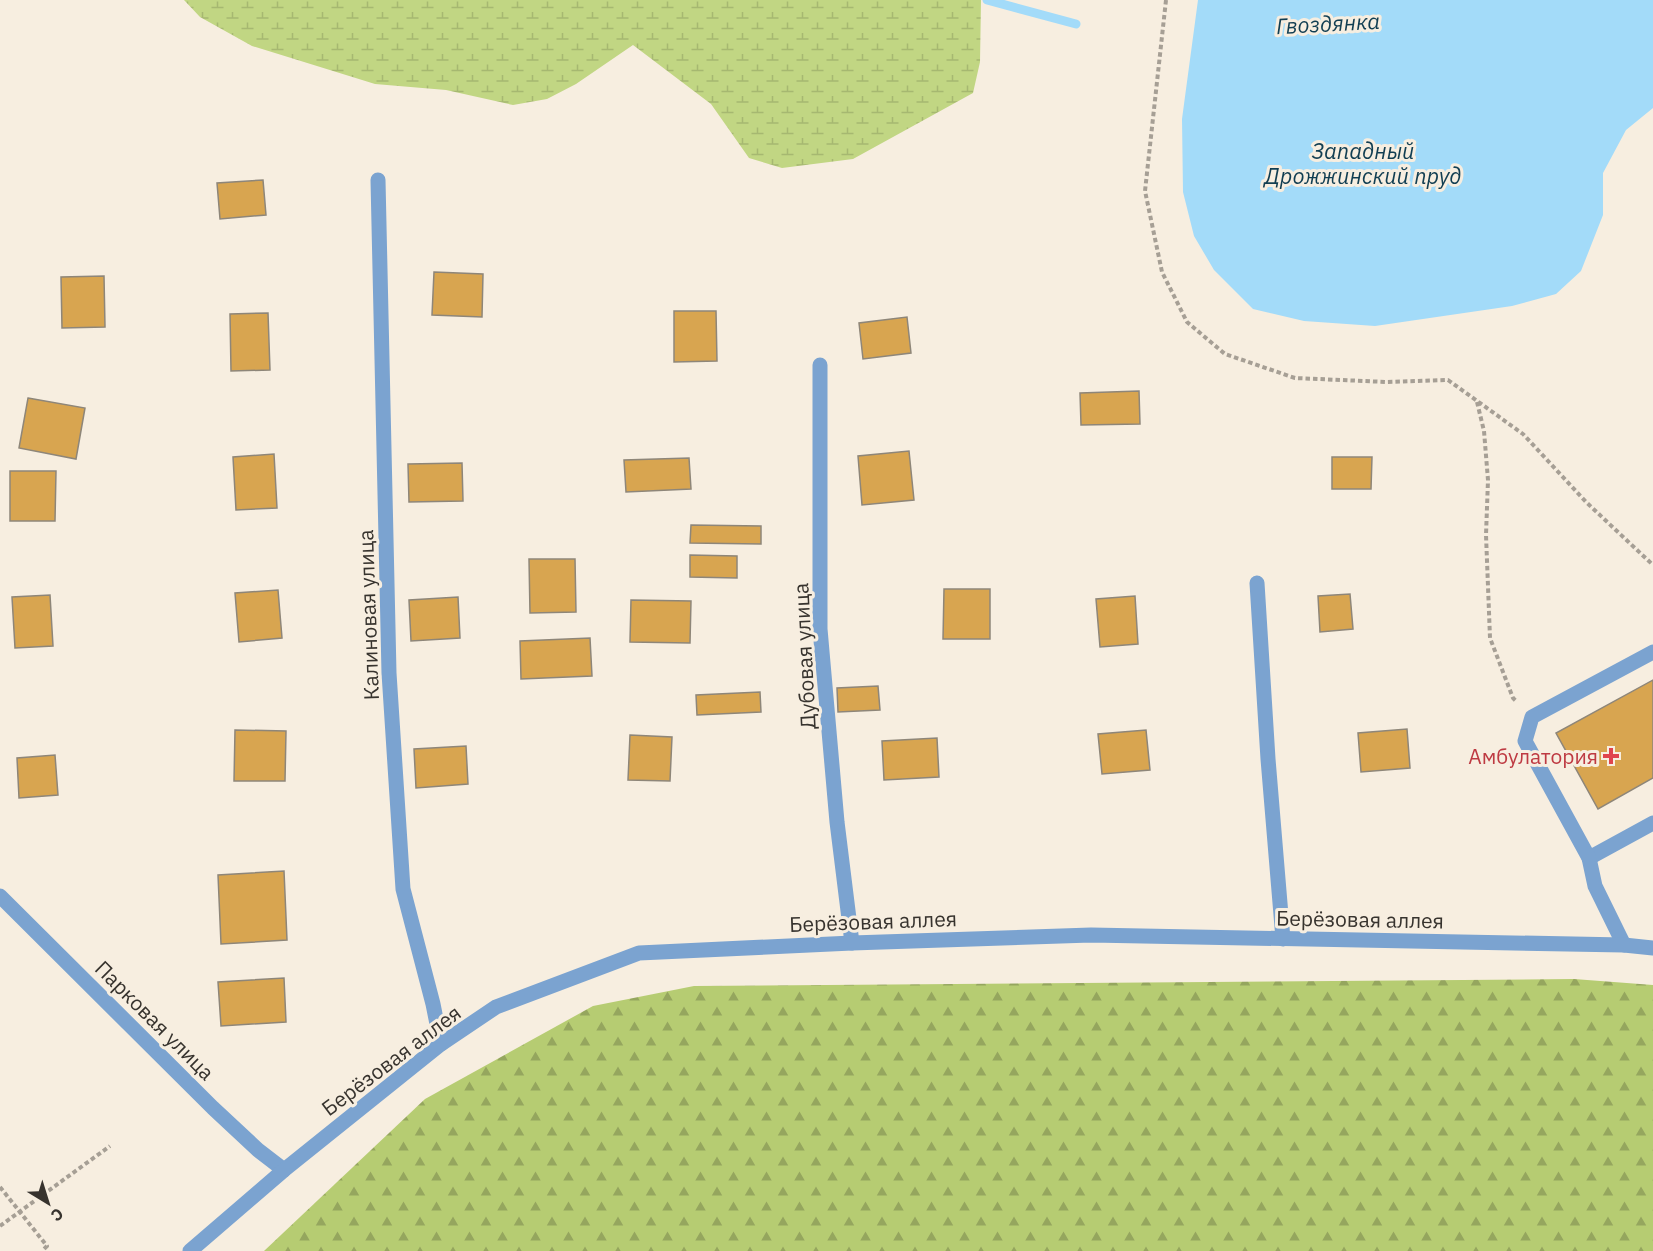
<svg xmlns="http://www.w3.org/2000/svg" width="1653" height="1251" font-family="'IBM Plex Sans',sans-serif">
<defs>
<pattern id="forest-firs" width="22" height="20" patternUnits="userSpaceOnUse" patternTransform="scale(1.5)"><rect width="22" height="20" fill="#b6cc72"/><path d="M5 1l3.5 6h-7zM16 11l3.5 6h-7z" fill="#95a65e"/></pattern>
<pattern id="wetland-marsh" width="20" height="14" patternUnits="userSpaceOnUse" patternTransform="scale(1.5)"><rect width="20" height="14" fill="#c1d683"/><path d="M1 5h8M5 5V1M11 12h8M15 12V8" fill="none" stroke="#a6b871"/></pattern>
</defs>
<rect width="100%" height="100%" fill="#f7eee0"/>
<polygon fill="url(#forest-firs)" points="1574,979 1653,985 1653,1251 264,1251 425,1099 593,1006 694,986"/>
<polygon fill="url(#wetland-marsh)" points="184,0 981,0 980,62 973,93 853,159 782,168 749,158 711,104 633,45 576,84 547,99 513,105 446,90 375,84 252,46 200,17"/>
<polygon fill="#a3dbf9" points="1198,0 1653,0 1653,108 1626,130 1603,173 1603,215 1581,271 1556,294 1512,306 1375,326 1304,321 1253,309 1214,270 1194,236 1183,192 1182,119"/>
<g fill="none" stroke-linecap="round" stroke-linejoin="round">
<polyline stroke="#a3dbf9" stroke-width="9" points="987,0 1076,24"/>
</g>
<g fill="#d8a550" stroke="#8e8679" stroke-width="1.5">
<polygon points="263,180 266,215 220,219 217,183"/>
<polygon points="434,272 483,274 482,317 432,315"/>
<polygon points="104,276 105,327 62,328 61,277"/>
<polygon points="674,311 716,311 717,361 674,362"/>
<polygon points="268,313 270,370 231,371 230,314"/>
<polygon points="907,317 911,353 863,359 859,323"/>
<polygon points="1139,391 1140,424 1081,425 1080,393"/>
<polygon points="28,398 85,408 76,459 19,448"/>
<polygon points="909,451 914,500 862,505 858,456"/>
<polygon points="274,454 277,508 236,510 233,457"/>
<polygon points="1332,457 1372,457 1371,489 1332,489"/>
<polygon points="689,458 691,489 626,492 624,460"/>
<polygon points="462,463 463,501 409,502 408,464"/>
<polygon points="10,471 56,471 55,521 10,521"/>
<polygon points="691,525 761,526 761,544 690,543"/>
<polygon points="690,555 737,556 737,578 690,577"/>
<polygon points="529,559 575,559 576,612 530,613"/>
<polygon points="944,589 990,589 990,639 943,639"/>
<polygon points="278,590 282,638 239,642 235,593"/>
<polygon points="1350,594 1353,629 1320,632 1318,596"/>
<polygon points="50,595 53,646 15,648 12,597"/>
<polygon points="1135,596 1138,644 1100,647 1096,599"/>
<polygon points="458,597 460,638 411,641 409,600"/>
<polygon points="631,600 691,601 690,643 630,642"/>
<polygon points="590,638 592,676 521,679 520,641"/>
<polygon points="1653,680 1653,778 1598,809 1556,733"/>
<polygon points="878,686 880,710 838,712 837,688"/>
<polygon points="760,692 761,712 697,715 696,695"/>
<polygon points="1407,729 1410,768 1361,772 1358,733"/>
<polygon points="235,730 286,731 285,781 234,781"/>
<polygon points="1146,730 1150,770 1102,774 1098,734"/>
<polygon points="630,735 672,737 670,781 628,780"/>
<polygon points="937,738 939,777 884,780 882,741"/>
<polygon points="466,746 468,784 416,788 414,749"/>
<polygon points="55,755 58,795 19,798 17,758"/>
<polygon points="284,871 287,940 221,944 218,875"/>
<polygon points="284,978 286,1022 221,1026 218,982"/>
</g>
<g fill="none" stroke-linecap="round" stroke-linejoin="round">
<g stroke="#a69f95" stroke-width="4" stroke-dasharray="4.5 3" stroke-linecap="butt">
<polyline points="1166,0 1145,191 1162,272 1187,322 1225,354 1295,378 1387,382 1448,380 1523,434 1586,502 1653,565"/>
<polyline points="1477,402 1484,431 1488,480 1486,535 1490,638 1513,698 1517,702"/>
<polyline points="0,1187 47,1246 42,1251"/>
<polyline points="0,1226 110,1146"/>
</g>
<g stroke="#7ba3d0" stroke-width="15">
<polyline points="1589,858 1653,823"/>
<polyline points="1624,945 1595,886 1589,858 1525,741 1532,717 1653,652"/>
</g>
<g stroke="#7ba3d0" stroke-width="15">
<polyline points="378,180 389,673 403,889 433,1004 441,1044"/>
<polyline points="820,365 820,629 837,822 852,943"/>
<polyline points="1257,583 1268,759 1283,939"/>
<polyline points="0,896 213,1108 258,1150 284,1170"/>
<polyline points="190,1251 284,1170 441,1044 496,1007 639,953 852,943 1091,935 1624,945 1653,948"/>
</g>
</g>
<path fill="#e0444e" stroke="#f7eee0" stroke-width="2" d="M1608 747h6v6h6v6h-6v6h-6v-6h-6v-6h6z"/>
<g text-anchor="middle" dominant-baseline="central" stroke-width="6" stroke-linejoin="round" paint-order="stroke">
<g font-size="21" fill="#37332e" stroke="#f7eee0">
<text transform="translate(368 615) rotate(-92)">Калиновая улица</text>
<text transform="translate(804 656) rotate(-93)">Дубовая улица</text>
<text transform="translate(1360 919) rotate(1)">Берёзовая аллея</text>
<text transform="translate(873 921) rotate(-2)">Берёзовая аллея</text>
<text transform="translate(155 1020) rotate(45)">Парковая улица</text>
<text transform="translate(391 1060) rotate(-37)">Берёзовая аллея</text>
</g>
<g font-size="21" fill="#be3a42" stroke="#f7eee0" text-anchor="end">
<text x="1598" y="756">Амбулатория</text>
</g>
<g font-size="22" font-style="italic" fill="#113e52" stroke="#f7eee0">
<text transform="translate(1328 23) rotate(-3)">Гвоздянка</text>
<text x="1363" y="150">Западный<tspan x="1363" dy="25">Дрожжинский пруд</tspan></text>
</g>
</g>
<g transform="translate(48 1203) rotate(142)" stroke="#f7eee0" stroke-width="4.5" paint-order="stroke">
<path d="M0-4.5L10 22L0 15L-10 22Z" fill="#37332e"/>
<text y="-9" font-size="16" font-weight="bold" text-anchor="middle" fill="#37332e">С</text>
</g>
</svg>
